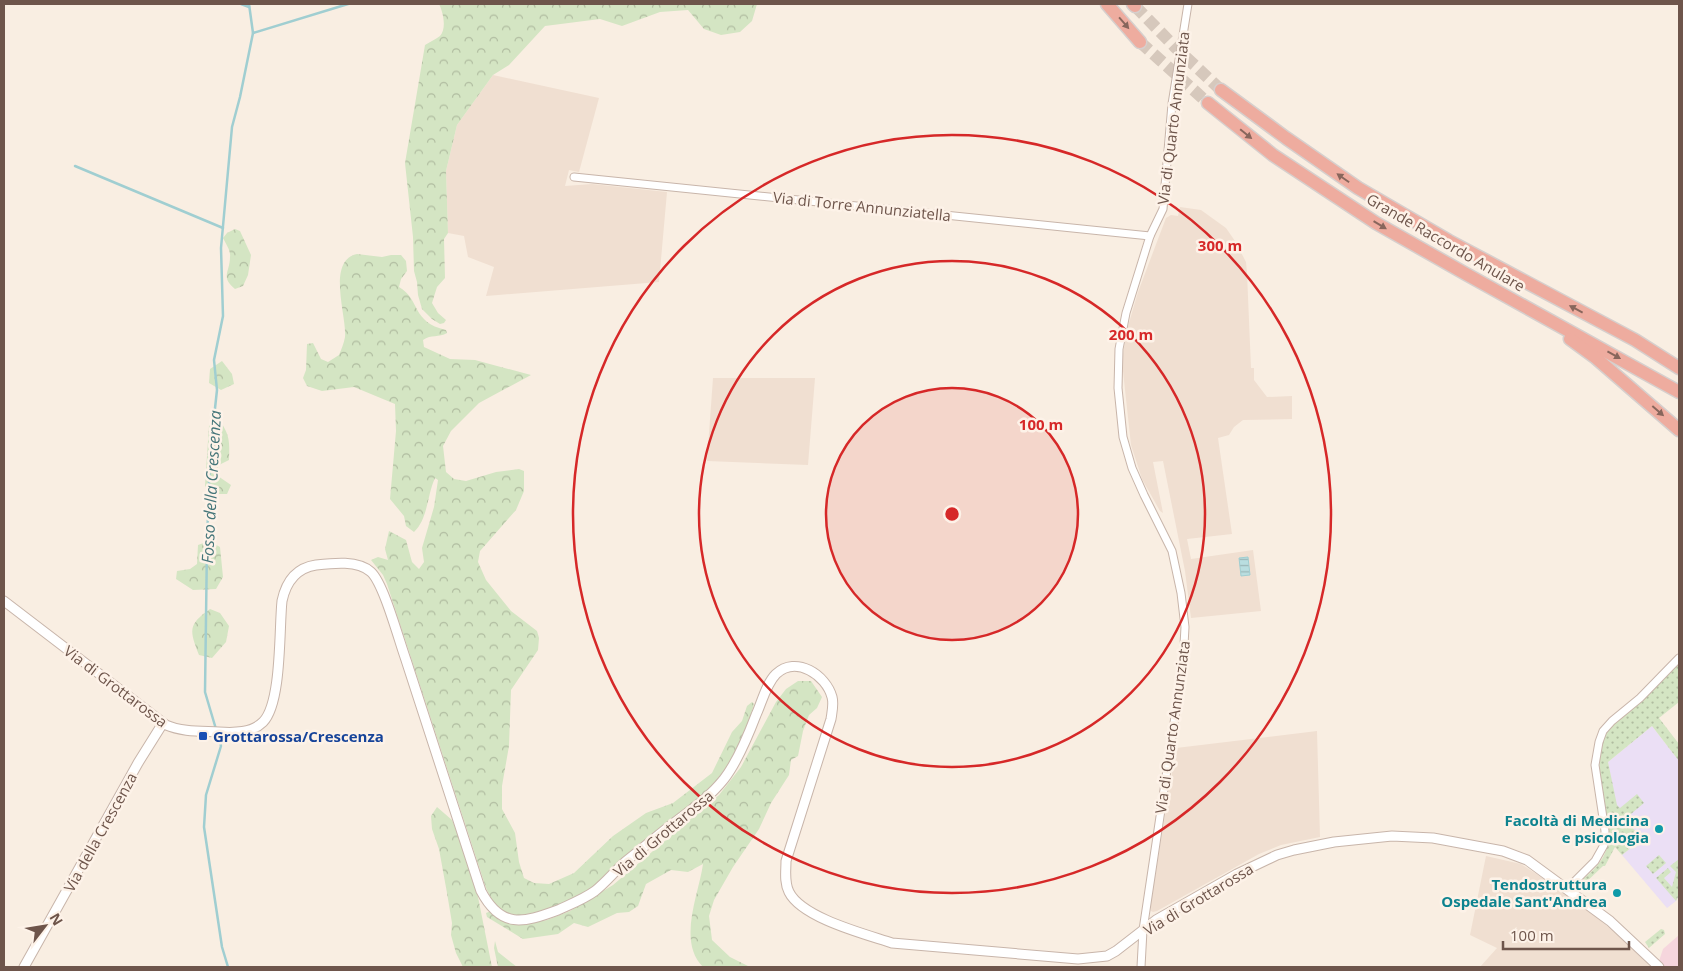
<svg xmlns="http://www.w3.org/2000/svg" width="1683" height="971" font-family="'Open Sans',sans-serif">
<defs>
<pattern id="grass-dots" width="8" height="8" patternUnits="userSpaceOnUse" patternTransform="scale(1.25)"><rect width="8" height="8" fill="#d4e5c3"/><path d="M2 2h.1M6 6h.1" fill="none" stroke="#b0bca0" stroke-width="1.8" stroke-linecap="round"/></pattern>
<pattern id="forest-crowns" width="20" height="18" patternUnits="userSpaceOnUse" patternTransform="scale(1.25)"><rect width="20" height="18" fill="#d4e5c3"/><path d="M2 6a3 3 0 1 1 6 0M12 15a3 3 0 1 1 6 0" fill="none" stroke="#b0bca0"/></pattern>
<pattern id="water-rules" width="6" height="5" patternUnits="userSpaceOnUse" patternTransform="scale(1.25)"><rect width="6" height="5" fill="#b9dee0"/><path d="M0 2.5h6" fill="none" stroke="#9bb7b8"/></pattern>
</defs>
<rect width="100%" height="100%" fill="#f9eee2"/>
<g fill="#f0dfd1">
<polygon points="493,75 599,98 579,172 569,170 565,186 592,184 667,192 659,282 486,296 494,267 468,257 464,236 448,233 446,171 457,125"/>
<polygon points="1180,207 1201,210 1226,228 1235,241 1246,262 1247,273 1251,368 1254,368 1254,380 1267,397 1292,396 1292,419 1243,420 1234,427 1229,435 1218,438 1232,534 1187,539 1191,559 1253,550 1261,611 1191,618 1185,571 1163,461 1153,462 1163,513 1160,511 1142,479 1131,445 1122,362 1126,333 1138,292 1166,218 1171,215 1178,216"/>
<polygon points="713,378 815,378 808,465 707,461"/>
<polygon points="1317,731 1320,837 1281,845 1259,854 1157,911 1153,912 1151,911 1151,901 1176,748"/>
<polygon points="1486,856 1521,864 1552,884 1562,889 1619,936 1651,967 1480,967 1497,948 1470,935"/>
</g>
<polygon fill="#ebdff5" points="1652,726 1679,761 1679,895 1676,901 1667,908 1622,855 1642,839 1625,819 1616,805 1608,762"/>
<polygon fill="#f6d6dd" points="1679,935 1679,967 1665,967 1659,961 1663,949"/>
<g fill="url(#grass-dots)">
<path d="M1679 662V702L1659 718 1679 744V761L1652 726 1608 762 1617 805 1620 808 1637 794 1644 803 1625 819 1642 839 1622 855 1615 847 1605 866H1603L1580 888 1577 885C1587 875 1600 866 1605 853 1610 842 1608 830 1606 818 1601 787 1593 757 1608 728Z"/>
<polygon points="1659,855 1666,863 1653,874 1646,866"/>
<polygon points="1679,859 1679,895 1676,901 1656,878 1668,868 1671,872 1664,878 1672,887 1676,872 1670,866"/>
<polygon points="1661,929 1664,930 1665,934 1649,948 1645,942"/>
</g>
<g fill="url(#forest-crowns)">
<path d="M439 4H757L752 21 740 32 721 35 704 29 688 10 660 12 622 26 600 19 545 26 509 65 493 75 457 125 446 171 448 233 444 239 445 278 437 287 432 303 438 313 446 320 444 323 440 324 432 319 422 309 418 295 417 282 414 271 413 237 405 163 425 45C430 42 436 39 440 36 447 28 443 12 439 4Z"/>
<path d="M235 229 240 231 251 255 248 275 243 286 235 289C220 277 230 272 230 257 231 251 226 244 223 238L227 233Z"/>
<path d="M357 254 382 257 391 255H401L406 261 407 271 401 279 399 287C421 300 411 322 446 330L447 333C439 338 431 334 423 340L424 347 450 359 475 360 531 375 479 403 451 431 443 446 446 472 454 479 466 481 496 472 519 469 524 471V491L516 510 480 551 478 562 486 580 511 611 537 631 539 638 538 650 511 690 509 746 502 786V809L515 833 519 862 524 878 534 883 549 884 574 873 613 836 646 813 673 803 712 773 732 732 742 721 747 706 752 702 754 704C748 725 738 758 725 774 706 797 683 816 661 835 632 859 604 886 570 905 554 914 521 920 504 912 494 907 490 896 486 888L387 584 383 575 371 560 378 557 388 560 385 549 389 531 406 540 412 562 419 569 424 562 422 548 434 507 438 480 435 478C427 495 428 519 414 532L406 526 404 516 390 499 396 431 395 404 354 387 322 391 307 386 303 378 306 370 307 344 313 343 321 359 328 362 339 355C341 350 344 343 345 337 347 316 326 261 357 254Z"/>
<polygon points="222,361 232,374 234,384 221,390 209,383 210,369"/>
<path d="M217 416C229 434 230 438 229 460L219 465 215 474 231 485 227 494H214L205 486 209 426Z"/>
<polygon points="209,541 220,547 223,577 216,589 193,590 176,579 177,571 190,569 197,564 198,545"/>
<path d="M210 609 220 613 229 626 226 642 212 658 199 655C190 631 187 625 210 609Z"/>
<path d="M798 681H811L822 697 817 708 809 715 803 731 798 756 791 760 789 775 771 803 759 829 733 867 714 900 709 916 712 940 730 957 750 967H703C677 941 699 894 703 864L688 872 671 870 646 884 638 906 629 912 617 913 588 927 574 923 558 934 523 939 487 917 486 913 491 911 499 919 522 925 547 920 570 911 613 885 719 795 741 767 776 702 786 689Z"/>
<polygon points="437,807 452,820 461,839 478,897 492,967 463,967 456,953 451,935 452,923 447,893 439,849 432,829 431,816"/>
<polygon points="495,941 498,952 517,967 498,967 494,948"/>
</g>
<polygon fill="url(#water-rules)" stroke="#a0ced1" points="1248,557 1250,575 1241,576 1239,558"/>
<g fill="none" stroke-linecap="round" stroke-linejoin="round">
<g stroke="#a0ced1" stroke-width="2.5">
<polyline points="241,4 249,7"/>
<polyline points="253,33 348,4"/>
<polyline points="75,166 223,228"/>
<polyline points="228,967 222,947 204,827 206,795 221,746 205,692 207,544 210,454 217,390 214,360 223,316 221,248 232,127 240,97 253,33 249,4"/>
</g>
<g stroke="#d6c8bc" stroke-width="12" stroke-dasharray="12 6" stroke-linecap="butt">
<polyline points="1135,6 1175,47 1221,90"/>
<polyline points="1140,42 1208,103"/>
</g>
<g stroke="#c8b5aa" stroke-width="9">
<g id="minor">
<polyline points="574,177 1150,236"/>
<polyline points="1567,889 1595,861 1604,845 1605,831 1595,765 1599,742 1603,731 1612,721 1640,698 1679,658"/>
<polyline points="1141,967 1143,930 1183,663 1185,627 1181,593 1172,551 1144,495 1132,468 1123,437 1118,388 1119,349 1126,313 1150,236 1163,209 1172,104 1188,4"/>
</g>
</g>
<g stroke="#c8b5aa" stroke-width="11">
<g id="tertiary">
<path d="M4 601 166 725C182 732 202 731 219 732 234 733 252 733 263 722 282 703 279 628 282 601 286 582 296 568 316 565 333 563 358 560 371 572 384 584 399 641 406 660 431 737 456 814 481 891 501 929 523 923 558 910 571 904 584 899 595 891 606 882 615 871 625 862 635 854 645 846 655 838 678 818 705 803 724 779 738 761 748 736 756 715 762 702 766 684 776 674 796 655 826 675 832 697 834 704 832 712 831 719L786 861C786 871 784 882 789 892 802 918 865 934 892 943L1078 959 1107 956 1116 951 1156 920 1237 874 1277 855 1294 850 1334 842 1392 836 1433 838 1503 851 1527 860 1610 921 1659 967"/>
<polyline points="24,967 138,763 163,723"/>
</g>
</g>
<g stroke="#d6cfcd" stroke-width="15">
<g id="motorway">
<polyline points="1107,4 1140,42"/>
<polyline points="1133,4 1135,6"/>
<polyline points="1221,90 1286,138 1358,188 1449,241 1635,340 1679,368"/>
<polyline points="1208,103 1273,155 1376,223 1466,274 1679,392"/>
<polyline points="1570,339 1596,358 1679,430"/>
</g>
</g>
<use href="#minor" stroke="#fff" stroke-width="7"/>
<use href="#tertiary" stroke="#fff" stroke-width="9"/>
<use href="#motorway" stroke="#eeac9f" stroke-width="12"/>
</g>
<defs><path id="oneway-solid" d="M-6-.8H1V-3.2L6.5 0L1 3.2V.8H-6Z" transform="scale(1.25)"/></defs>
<g fill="#88665c">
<use href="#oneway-solid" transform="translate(1124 23) rotate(49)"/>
<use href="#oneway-solid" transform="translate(1246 134) rotate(39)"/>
<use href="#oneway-solid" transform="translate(1343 178) rotate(-145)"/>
<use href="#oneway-solid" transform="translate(1380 225) rotate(31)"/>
<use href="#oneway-solid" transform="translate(1576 309) rotate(-152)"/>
<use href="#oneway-solid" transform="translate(1614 355) rotate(29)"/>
<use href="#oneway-solid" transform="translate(1658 411) rotate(41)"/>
</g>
<circle cx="952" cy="514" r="126" fill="#d62828" fill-opacity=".12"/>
<g fill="none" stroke="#d62828" stroke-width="2.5">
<circle cx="952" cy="514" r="126"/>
<circle cx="952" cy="514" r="253"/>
<circle cx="952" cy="514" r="379"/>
</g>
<rect fill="#1a4fb4" stroke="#fdf2e8" stroke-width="2" x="198" y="731" width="10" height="10" rx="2.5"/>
<g fill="#0f9aa8" stroke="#fdf2e8" stroke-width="2">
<circle cx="1659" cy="829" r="5"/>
<circle cx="1617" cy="893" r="5"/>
</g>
<g text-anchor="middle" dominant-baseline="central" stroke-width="5" stroke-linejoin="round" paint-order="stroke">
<g font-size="15" fill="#6e554b" stroke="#fdf2e8">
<text transform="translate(1173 118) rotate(-83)">Via di Quarto Annunziata</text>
<text transform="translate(862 206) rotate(6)">Via di Torre Annunziatella</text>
<text transform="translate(1446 242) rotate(30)">Grande Raccordo Anulare</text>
<text transform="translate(116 686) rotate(37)">Via di Grottarossa</text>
<text transform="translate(1172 727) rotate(-82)">Via di Quarto Annunziata</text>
<text transform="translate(100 832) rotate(-61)">Via della Crescenza</text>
<text transform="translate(663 833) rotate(-40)">Via di Grottarossa</text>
<text transform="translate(1198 899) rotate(-31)">Via di Grottarossa</text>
</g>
<g font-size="15" font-weight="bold" fill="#164399" stroke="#fdf2e8" text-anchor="start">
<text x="213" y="736">Grottarossa/Crescenza</text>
</g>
<g font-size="15" font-weight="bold" fill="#0d838f" stroke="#fdf2e8" text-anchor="end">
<text x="1649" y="820">Facoltà di Medicina<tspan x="1649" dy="17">e psicologia</tspan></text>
<text x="1607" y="884">Tendostruttura<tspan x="1607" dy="17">Ospedale Sant'Andrea</tspan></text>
</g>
<g font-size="16" font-style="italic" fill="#447579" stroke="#fdf2e8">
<text transform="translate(211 487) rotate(-87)">Fosso della Crescenza</text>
</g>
</g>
<circle cx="952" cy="514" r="8" fill="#d62828" stroke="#fdf2e8" stroke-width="2.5"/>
<g font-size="15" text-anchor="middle" font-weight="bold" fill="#d62828" stroke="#fdf2e8" stroke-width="5" stroke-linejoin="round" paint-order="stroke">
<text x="1220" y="251">300 m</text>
<text x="1131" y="340">200 m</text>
<text x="1041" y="430">100 m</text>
</g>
<rect width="1683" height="971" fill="none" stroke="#6e554b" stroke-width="10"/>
<g transform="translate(45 926) rotate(59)" stroke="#fdf2e8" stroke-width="4" paint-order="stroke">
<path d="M0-4L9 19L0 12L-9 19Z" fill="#6e554b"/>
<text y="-8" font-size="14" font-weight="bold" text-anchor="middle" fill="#6e554b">N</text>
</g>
<path d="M1503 941v8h126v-8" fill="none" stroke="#6e554b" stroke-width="2.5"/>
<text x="1510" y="941" font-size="15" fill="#6e554b" stroke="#fdf2e8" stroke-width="4" paint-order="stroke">100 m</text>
</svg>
